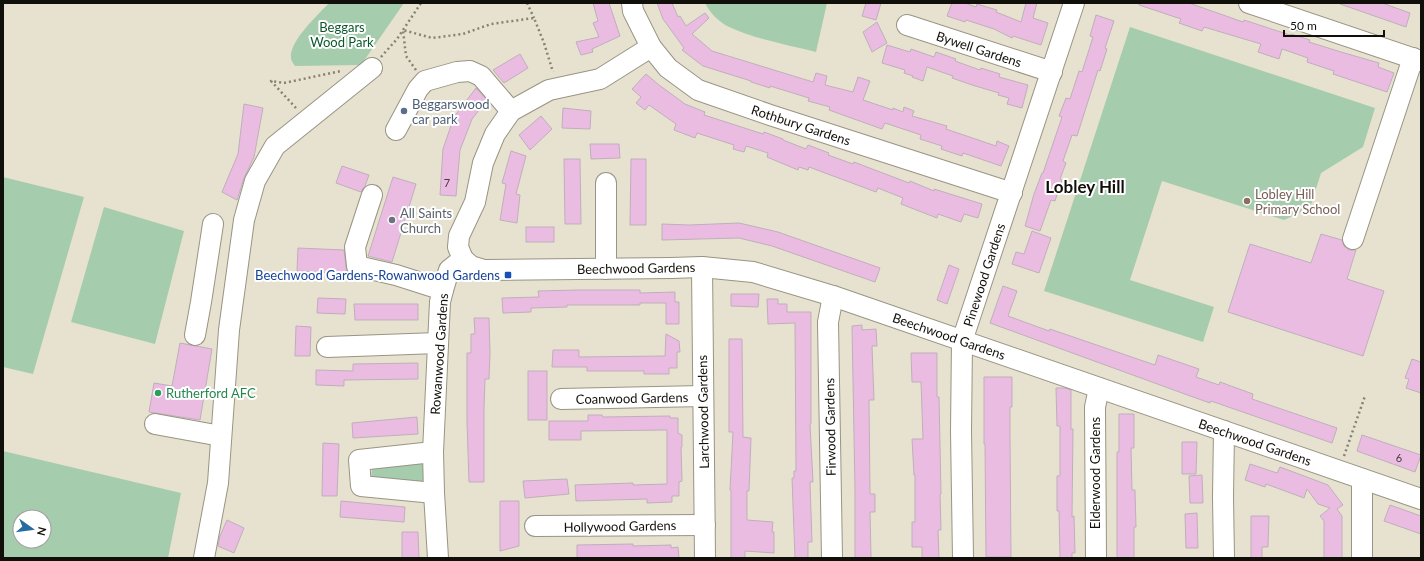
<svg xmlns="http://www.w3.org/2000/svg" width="1424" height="561" font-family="Lato,sans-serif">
<rect width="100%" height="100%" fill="#e7e2cf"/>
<g fill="#a6ccae" fill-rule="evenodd">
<path d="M329 3H404L361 65 295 66C294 64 291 61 291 58 289 41 318 15 329 3Z"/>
<path d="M705 3H827L816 52C788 45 755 39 729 27 719 22 710 13 705 3Z"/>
<polygon points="1130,27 1375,108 1363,147 1321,173 1310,208 1284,220 1162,181 1130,280 1214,307 1203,342 1044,291"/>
<polygon points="3,177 84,197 33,374 3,367"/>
<polygon points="104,207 184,231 155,344 71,322"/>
<path d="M3 451 181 493 168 558H3ZM20 517H44V541H20Z"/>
<polygon points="428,460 428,486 371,483 372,465"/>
</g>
<g fill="#ebbce1" stroke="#bfafbb">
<polygon points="593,3 609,3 620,36 592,49 593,52 581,55 576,42 599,37 593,23 598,21"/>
<polygon points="657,3 672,3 678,17 680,16 686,26 705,13 709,18 692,34 712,51 813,82 816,73 827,76 825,85 853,92 858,77 870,81 863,100 893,110 893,108 903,112 904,107 914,111 912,116 947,126 946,129 996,146 997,141 1009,146 1001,166 963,153 962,156 941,149 942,146 920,139 921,135 885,123 882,129 829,110 830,107 808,101 809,98 770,86 770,88 751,82 751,81 703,66 682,50 684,48 663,19"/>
<polygon points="866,3 881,3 876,20 862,16"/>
<polygon points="952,3 965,3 976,7 977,4 997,10 996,12 1021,22 1026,3 1037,3 1033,18 1048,23 1041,45 1013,36 1012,38 994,29 966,20 965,22 947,16"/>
<polygon points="1139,3 1189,3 1243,22 1244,20 1290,35 1291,34 1310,40 1309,42 1341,52 1379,63 1378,67 1394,73 1387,92 1333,74 1334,71 1307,62 1308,58 1282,49 1279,59 1258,52 1261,44 1204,27 1202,31 1179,23 1181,19 1139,5"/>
<polygon points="1340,3 1382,3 1410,13 1406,27 1340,4"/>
<polygon points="1096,15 1114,21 1105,48 1107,49 1100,71 1098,70 1077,136 1072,135 1063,161 1066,163 1060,179 1062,180 1055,201 1051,200 1040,231 1025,226 1034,194 1042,173 1043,173 1062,117 1059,116 1066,98 1070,99 1079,71 1082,72 1093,37 1090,36"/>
<polygon points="877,22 887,43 872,52 863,32"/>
<polygon points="887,45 910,52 911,49 934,57 936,52 956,59 955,61 980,70 981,68 1000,74 999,77 1028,85 1022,108 1007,104 1009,98 998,95 999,93 972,85 952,78 953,76 927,67 923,81 912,77 913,76 904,73 905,70 882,63"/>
<polygon points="520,54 528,68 504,83 493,70"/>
<polygon points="646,74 659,85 685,104 705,112 704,115 763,134 764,132 783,139 783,140 806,149 808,145 829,153 828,155 853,164 854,162 909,183 910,181 934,191 934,189 982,204 978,218 964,214 961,222 938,214 937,218 901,204 903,198 878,188 876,192 809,167 808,170 799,167 798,170 767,157 768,153 746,146 744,152 733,149 734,145 697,133 695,138 674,130 676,124 649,105 645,110 636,103 641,97 632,89"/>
<polygon points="476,88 487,100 472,119 460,150 456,196 440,195 443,149 454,117"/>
<polygon points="244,104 263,108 254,157 244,178 237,200 222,192 238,154"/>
<polygon points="563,108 591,111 590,129 562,128"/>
<polygon points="541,116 552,129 530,150 519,135"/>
<polygon points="590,144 619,144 620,158 591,159"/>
<polygon points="511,151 526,156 516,194 520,195 517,223 500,220 506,184 502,183"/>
<polygon points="564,159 580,159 581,224 565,224"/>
<polygon points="631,159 646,159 646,225 630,225"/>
<polygon points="342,166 369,175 365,186 361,192 336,183"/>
<polygon points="393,177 416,184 392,262 368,256"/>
<polygon points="739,223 778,232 880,268 875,282 772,246 739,238 662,240 662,224 689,225"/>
<rect x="526" y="227" width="28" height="15"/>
<polygon points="1032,231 1051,238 1039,273 1012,264 1016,252 1024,254"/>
<polygon points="1321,234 1342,240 1344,246 1349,250 1356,250 1347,279 1384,291 1363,356 1228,312 1250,244 1311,263"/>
<polygon points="298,248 344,250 347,274 297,271"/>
<polygon points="949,265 959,269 947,304 937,300"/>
<polygon points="1003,286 1017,291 1008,316 1049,331 1050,329 1155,365 1158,355 1199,369 1196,377 1219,385 1220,382 1253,394 1252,399 1337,428 1332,443 1211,401 1210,403 1193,397 990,323"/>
<polygon points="577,290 640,290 640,293 675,292 675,302 679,302 679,324 666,324 666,303 640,303 640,305 567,305 567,307 531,308 531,312 503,313 502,298 539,297 538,291"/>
<polygon points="731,294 759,294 758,307 731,306"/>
<polygon points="318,298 346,299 345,314 317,313"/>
<polygon points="767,299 778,299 778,304 787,304 787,312 811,312 811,424 810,424 813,482 810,482 812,542 808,542 808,558 795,558 792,478 794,478 794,471 796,471 795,323 768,324"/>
<polygon points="354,304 418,304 418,320 355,320"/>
<polygon points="474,318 489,318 490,353 489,379 485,379 484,408 484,482 469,482 467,421 467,353 471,353 471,334 475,334"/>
<polygon points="862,325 862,330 876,329 877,346 872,346 874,400 869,400 870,494 875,494 875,512 870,512 871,558 855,558 855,490 852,326"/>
<polygon points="296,326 311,327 310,356 295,356"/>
<polygon points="666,334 679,341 680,352 677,352 677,368 669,368 669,374 644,374 644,371 587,371 587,367 552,367 553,350 579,350 579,357 665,356"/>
<polygon points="729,339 742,339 743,437 751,438 749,491 747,491 747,520 773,522 772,532 774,532 774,553 745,551 745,558 731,558 731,490 730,490 733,432 729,432"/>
<polygon points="180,343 212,349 200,420 149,412 154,383 172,386"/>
<polygon points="911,353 937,353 937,397 939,397 941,494 940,494 941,530 938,530 939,558 922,558 922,547 912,547 912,522 915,522 915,475 914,475 912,439 923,439 921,382 912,382"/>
<polygon points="1412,359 1421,362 1421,393 1406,388 1409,379 1405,378"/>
<polygon points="418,363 418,379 344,380 344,386 316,385 316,370 353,371 353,364"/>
<rect x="528" y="371" width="19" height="49"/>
<polygon points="984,377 1012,377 1012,407 1010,407 1010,435 1011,557 986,557 985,444 984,444"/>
<polygon points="1056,388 1065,388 1071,390 1071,429 1073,429 1072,517 1074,516 1075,553 1072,553 1072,558 1060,558 1059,511 1057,511 1057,476 1060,476 1060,426 1057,426"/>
<polygon points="1119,414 1134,414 1134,448 1131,448 1132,490 1135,490 1136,527 1134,527 1134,558 1117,558 1117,452 1119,452"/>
<polygon points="588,415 602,415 603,417 670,416 670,418 678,418 678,433 682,435 682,447 681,447 682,481 679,482 679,496 672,496 672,502 647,503 647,499 576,501 575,485 633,483 633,485 667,484 667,430 581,431 581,440 549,440 549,421 588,421"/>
<polygon points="417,417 418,434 353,438 352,423"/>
<polygon points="1362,435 1421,455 1415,472 1357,451"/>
<polygon points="1182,442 1197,442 1196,474 1182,474"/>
<polygon points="323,443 339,444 337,496 322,496"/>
<polygon points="1250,464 1277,473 1280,467 1328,485 1343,505 1337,509 1342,516 1342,558 1324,558 1324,521 1320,516 1330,508 1318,504 1307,489 1304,498 1266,484 1265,487 1245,480"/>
<polygon points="1202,475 1203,503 1190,503 1189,476"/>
<polygon points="567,479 569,494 525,498 523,481"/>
<polygon points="341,501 405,507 404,522 340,517"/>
<polygon points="500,501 519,501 519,546 500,551"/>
<polygon points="1390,505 1421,516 1421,534 1384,521"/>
<polygon points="1197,513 1198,548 1186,548 1185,514"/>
<polygon points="1251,516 1269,516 1268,547 1262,547 1262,558 1251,558"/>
<polygon points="227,520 244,528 234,553 218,546 220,536"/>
<polygon points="402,532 418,532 419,558 402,558"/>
<polygon points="633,544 633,546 671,545 671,548 678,547 679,558 577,558 577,545"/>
</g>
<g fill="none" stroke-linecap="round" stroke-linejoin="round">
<g stroke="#999483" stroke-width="22">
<g id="minor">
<polyline points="632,3 633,11 651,47 668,68 698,90 770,115 1012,193"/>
<polyline points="1249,3 1421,61"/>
<polyline points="907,25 1052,72"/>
<polyline points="396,130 418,89 425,81 457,72 470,71 481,76 511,111"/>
<polyline points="372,195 355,247 357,266 396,275 443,290"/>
<polyline points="1353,239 1413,58"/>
<polyline points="463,259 471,266 484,270 671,268 702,267 753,272 833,296 1421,499"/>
<polyline points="702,267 705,558"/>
<polyline points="606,269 606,183"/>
<polyline points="195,335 201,302 213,224"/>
<polyline points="327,347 438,343"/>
<polyline points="561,399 703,396"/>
<polyline points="155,424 221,436"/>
<polyline points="1224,431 1223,497 1224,558"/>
<polyline points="433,452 359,460 361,486 434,493"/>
<polyline points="1362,479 1362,558"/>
<polyline points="535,526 705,525"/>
<polyline points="204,558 218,483 229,330 244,220 255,181 275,146 372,68"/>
<polyline points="438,558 434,493 433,452 440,302 443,290 449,270 463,259 458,247 459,236 475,202 483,163 495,134 511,111 549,90 600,79 651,47"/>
<polyline points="832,558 828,322 833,296"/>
<polyline points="963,558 961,431 962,341 1074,3"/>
<polyline points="1096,558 1095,407 1099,388"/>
</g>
</g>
<g stroke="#858275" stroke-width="2.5" stroke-dasharray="2 3" stroke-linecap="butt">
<polyline points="527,3 534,18"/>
<polyline points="381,57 397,39 421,3"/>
<polyline points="416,70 406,56 403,30 432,38 463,34 491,24 534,18 544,43 553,72"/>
<polyline points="296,108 271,81 284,83 341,71"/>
<polyline points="1344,456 1365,396"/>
</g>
<use href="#minor" stroke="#fff" stroke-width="20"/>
</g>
<circle fill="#5c6f8a" stroke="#fff" stroke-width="1.5" cx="404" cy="111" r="4"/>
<circle fill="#8d6e63" stroke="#fff" stroke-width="1.5" cx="1247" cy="201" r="4"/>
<circle fill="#6b7280" stroke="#fff" stroke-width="1.5" cx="392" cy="220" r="4"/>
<rect fill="#1a4fb4" stroke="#fff" stroke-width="1.5" x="504" y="271" width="8" height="8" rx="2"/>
<circle fill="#2e9e5b" stroke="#fff" stroke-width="1.5" cx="158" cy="393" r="4"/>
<g text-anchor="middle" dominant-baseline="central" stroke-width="4" stroke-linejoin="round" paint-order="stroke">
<g font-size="11" fill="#483a3f">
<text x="447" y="182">7</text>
<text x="1399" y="457">6</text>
</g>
<g font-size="13" fill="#0a582b" stroke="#fff">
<text x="342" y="27">Beggars<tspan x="342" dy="15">Wood Park</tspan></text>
</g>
<g font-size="13" fill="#110f09" stroke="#fff">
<text transform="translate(979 49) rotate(18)">Bywell Gardens</text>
<text transform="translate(801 125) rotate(18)">Rothbury Gardens</text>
<text transform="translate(636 268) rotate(-1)">Beechwood Gardens</text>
<text transform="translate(984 275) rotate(-72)">Pinewood Gardens</text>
<text transform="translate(949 336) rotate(19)">Beechwood Gardens</text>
<text transform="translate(439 354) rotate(-86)">Rowanwood Gardens</text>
<text transform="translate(632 398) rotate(-1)">Coanwood Gardens</text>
<text transform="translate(703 412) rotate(-91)">Larchwood Gardens</text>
<text transform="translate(830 427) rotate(-91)">Firwood Gardens</text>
<text transform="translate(1255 442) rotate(19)">Beechwood Gardens</text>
<text transform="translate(1095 473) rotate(-90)">Elderwood Gardens</text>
<text transform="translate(620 526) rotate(-1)">Hollywood Gardens</text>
</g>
<g font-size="13" fill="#4e5e75" stroke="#fff" text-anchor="start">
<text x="412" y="104">Beggarswood<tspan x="412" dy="15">car park</tspan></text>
</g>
<g font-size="13" fill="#785e54" stroke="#fff" text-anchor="start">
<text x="1255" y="194">Lobley Hill<tspan x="1255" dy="15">Primary School</tspan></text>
</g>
<g font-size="13" fill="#5b616d" stroke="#fff" text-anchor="start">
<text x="400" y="213">All Saints<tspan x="400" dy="15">Church</tspan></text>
</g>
<g font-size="13" fill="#164399" stroke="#fff" text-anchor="end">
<text x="500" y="275">Beechwood Gardens-Rowanwood Gardens</text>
</g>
<g font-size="13" fill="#27864d" stroke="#fff" text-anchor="start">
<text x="166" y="393">Rutherford AFC</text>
</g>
<g font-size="17" font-weight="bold" fill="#110f09" stroke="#fff">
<text x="1085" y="186">Lobley Hill</text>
</g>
</g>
<rect width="1424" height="561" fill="none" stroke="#110f09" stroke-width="8"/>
<g transform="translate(32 529) rotate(104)"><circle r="19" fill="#ffffff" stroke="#a09f9d"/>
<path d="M0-3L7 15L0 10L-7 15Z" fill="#256ca0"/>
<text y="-6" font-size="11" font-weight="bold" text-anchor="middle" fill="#110f09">N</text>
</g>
<path d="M1284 30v6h100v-6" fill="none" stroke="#110f09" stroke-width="2"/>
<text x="1290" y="30" font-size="12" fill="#110f09" stroke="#ffffff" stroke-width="3" paint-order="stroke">50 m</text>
</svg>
